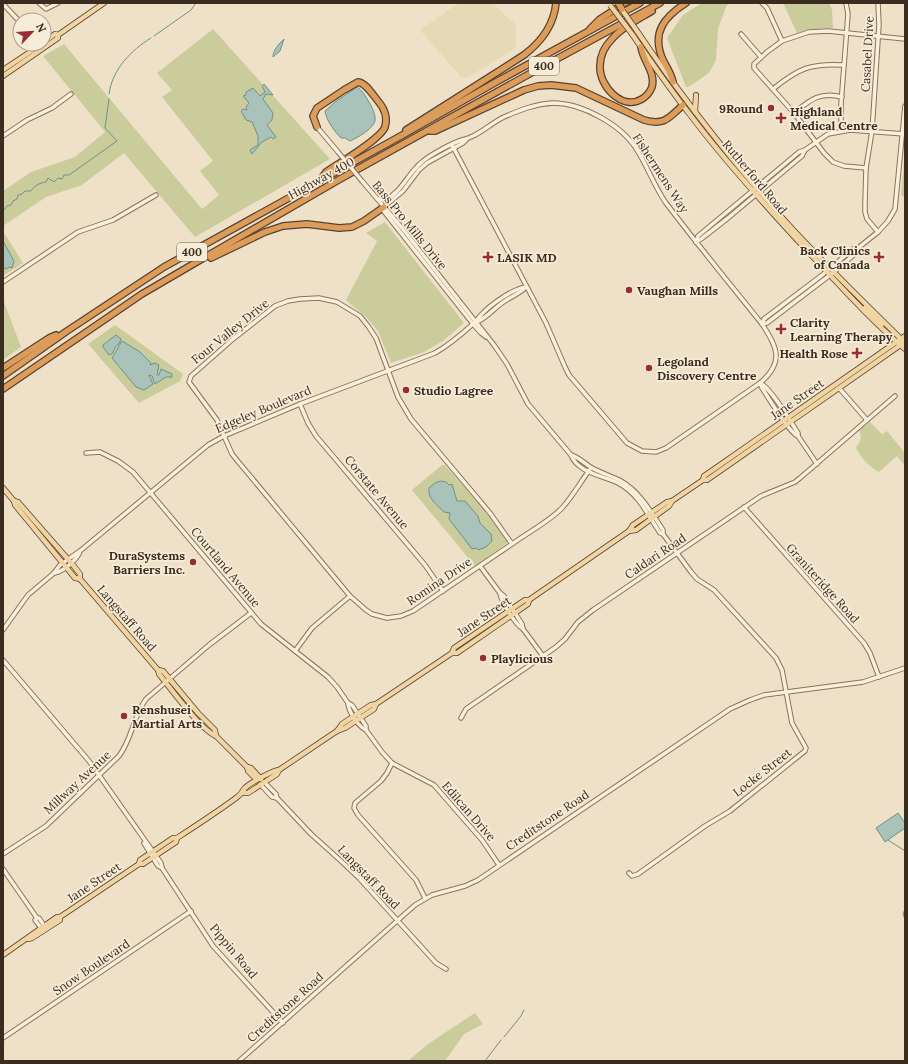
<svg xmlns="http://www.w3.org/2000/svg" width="908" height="1064" font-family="Lora,serif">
<rect width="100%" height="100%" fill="#eee1c8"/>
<polygon fill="#e4dab5" points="459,3 492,3 515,24 516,28 516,45 514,49 467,78 460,76 420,30"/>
<g fill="#cacd9b">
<polygon points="702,3 729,3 726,7 718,29 716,60 709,73 690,86 686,87 667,38 683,15"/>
<polygon points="783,3 829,3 832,10 833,28 810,29 797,33"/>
<polygon points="213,29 330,159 195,237 124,153 82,185 46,197 3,226 3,191 31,172 75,157 105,132 43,56 64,44 202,209 219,195 200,171 213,161 162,97 172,90 157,73"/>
<polygon points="905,153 905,198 901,195"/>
<polygon points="385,222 464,323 443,341 424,352 391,363 378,331 366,317 346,300 377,241 366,233"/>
<polygon points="3,231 23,263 3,276"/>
<polygon points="3,299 21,347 3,360"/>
<polygon points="115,325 183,374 180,381 139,403 88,344"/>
<path d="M870 422 882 434 887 431 905 453V466L897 456 879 472C870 467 860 458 856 447 861 441 862 438 859 430Z"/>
<polygon points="442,465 445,465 493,520 507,540 507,543 475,566 412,490"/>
<polygon points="475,1013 483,1024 464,1034 445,1061 408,1061 428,1044"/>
</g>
<g fill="#a9c2ba" stroke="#6f9187">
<path d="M284 39 280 51 273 57C273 50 279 44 284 39Z"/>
<polygon points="264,84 273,95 266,94 263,99 273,113 272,120 267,125 276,137 273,139 271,137 262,142 252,154 250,150 258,145 258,136 252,122 246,120 241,111 243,109 247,110 246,107 249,103 243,96 246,95 246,92 253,88 260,96 265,92 262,86"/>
<path d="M357 87C362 90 366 97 369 102 372 107 376 115 375 121 373 129 357 138 350 141L345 138H341C335 132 326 120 325 111L335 102Z"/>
<polygon points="3,241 14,261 12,268 9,267 6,269 3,267"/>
<polygon points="116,335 121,339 119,344 116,346 112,354 109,355 103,347 103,345"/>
<polygon points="122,341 140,352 151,363 150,365 155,363 159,365 157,375 159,375 161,369 172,374 172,377 166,377 155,384 152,376 149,375 153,384 144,390 136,387 112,358"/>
<path d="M441 481 446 482 449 485 452 484 457 501H465L478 516 480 523 491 534 492 541 486 547 478 550 476 548 472 549 449 519 450 513 444 512C437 505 427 498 429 488L435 483Z"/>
<polygon points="898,813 905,823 905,828 885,842 876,828"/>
</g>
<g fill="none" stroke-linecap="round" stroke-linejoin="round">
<g stroke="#6f9187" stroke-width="1">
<polyline points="154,36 191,10 196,3"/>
<path d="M109 94C112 70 131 50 151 38"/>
<path d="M3 210 5 209 7 206 11 205 13 201 17 199 18 195 22 194 25 191H31C34 186 39 183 46 182L48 178 54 182 58 178 62 179 64 175H69L117 141 105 128 109 99"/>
<polyline points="888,840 905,851"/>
<polyline points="904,917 903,913 905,910"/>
<polyline points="504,1037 521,1016 524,1010"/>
<polyline points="485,1061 501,1040"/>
</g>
<g stroke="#8b735d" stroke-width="5.5">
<g id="minor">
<polyline points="39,3 46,9 58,3"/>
<polyline points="762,3 767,8 782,41"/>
<polyline points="3,4 20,22"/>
<polyline points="741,34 761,57"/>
<path d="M773 89C799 68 811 63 844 65"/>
<path d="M794 113C810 100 820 91 842 97"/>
<polyline points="317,127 338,152"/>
<polyline points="842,131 841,120 841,104 848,14 846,3"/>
<polyline points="3,136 27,120 52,108 71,94"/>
<polyline points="866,168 844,166 833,162 824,153 794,113 761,76 754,68 754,64 767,52 782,41 809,32 828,31 905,39"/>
<path d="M362 181 402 228 494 345 507 364 528 404 571 455C577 472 603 476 618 483 638 493 648 515 660 533L663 534"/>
<path d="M378 199 385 200C402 192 408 173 422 162 430 155 452 143 462 140 466 139 469 138 473 136 484 131 493 122 504 117 520 110 535 104 553 103 582 103 622 125 637 150 648 167 654 186 666 203 697 244 730 284 762 324 777 346 785 362 760 383L666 448 656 452 642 451 627 443 569 375 565 367 546 323 452 145"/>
<polyline points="384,207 403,191 419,170 427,163 463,143 466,140"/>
<polyline points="382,209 473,324 481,333 486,337"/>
<polyline points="878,232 867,219 865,212 865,204 866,168 872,131 879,25 878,3"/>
<polyline points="696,242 698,236 786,163 799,152 805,150 828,134 850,130 905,134"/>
<polyline points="696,242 701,239 728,218 802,156 805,150"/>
<polyline points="3,282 78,232 113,220 156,195"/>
<path d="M477 322C488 317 495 307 505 301 512 296 521 293 526 287"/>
<polyline points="762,324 764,319 821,276 853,249 858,248 878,232 888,221 895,209 905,106"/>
<polyline points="762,324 767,323 834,272 857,252 858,248"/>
<path d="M760 383C772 389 790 421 798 433V436L817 464"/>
<path d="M760 383 762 388C768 397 790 434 798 436"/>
<polyline points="839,388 867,420"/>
<polyline points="300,404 308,423 316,436 425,565 443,591"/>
<polyline points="86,453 100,452 118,461 133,472 261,624 328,677 337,687 348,703 352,705 366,726 366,730 382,752 392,763 434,785 482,840 499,865"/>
<path d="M571 455C579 457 585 464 592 468 601 473 612 476 621 481 640 492 651 512 663 530V534L691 572 697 579 714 590 776 658 782 670 792 723 806 748 805 751 730 811 705 826 638 874 632 876 629 873"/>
<polyline points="744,507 864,643 870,653 879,677"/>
<path d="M512 544 490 513 411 419 398 397 376 338 368 326 360 316 337 302 319 298 300 299 288 301 275 306 233 339 191 376 189 382 217 420 232 454 236 459 350 596 366 610 372 614 387 618 401 616 413 611 509 546 512 544C527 533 550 521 562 508 573 496 581 481 591 468"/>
<polyline points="480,566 500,593 504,596 522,624 523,629 543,656"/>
<path d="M54 573C63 572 78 559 80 551"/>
<path d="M500 593C501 602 516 625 523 629"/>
<path d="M3 630 28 595 54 573 60 565 80 551 208 445 224 436 300 404 435 353C449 345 462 334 474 323 476 321 478 319 480 316 490 305 512 289 526 287"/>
<polyline points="295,651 312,628 350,596"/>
<polyline points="3,660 89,761 161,863 162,868 213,946 283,1023"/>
<path d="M348 703C348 711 359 727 366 730"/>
<polyline points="461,718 466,709 556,647 565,639 578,622 593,610 761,496 795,482 800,478 895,396"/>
<polyline points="392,763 387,773 381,781 355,803 354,808 358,815 416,880 425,898"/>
<polyline points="264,782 276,794 277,798"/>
<polyline points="260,784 272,797 277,798 311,834 341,861 359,878 436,963 446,969"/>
<polyline points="144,843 158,866 162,868"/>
<path d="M3 854 46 826 119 756C132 739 133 717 146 699L209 645 251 613"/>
<polyline points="3,869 37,918 39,918 45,927"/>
<polyline points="37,918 35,920 41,928"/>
<polyline points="3,1038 191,911"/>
<polyline points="239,1061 415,905 432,895 465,886 478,880 730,709 750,700 764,695 863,682 905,668"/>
</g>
</g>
<g stroke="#594131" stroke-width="6">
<g id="major">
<path d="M637 31C682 98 733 162 786 222 824 264 865 303 905 343"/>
<path d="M632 34C651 62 670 89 691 116 728 165 771 212 813 257 843 289 872 321 905 349"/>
<polyline points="44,42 55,34 58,35 104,3"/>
<polyline points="3,70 42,44"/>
<polyline points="3,76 58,38 58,35"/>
<polyline points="695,112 696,95"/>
<polyline points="865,308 882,324"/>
<polyline points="703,480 707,480 902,344"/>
<polyline points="3,488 14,501 18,502 73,565 80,574 80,579 158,670 163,671 198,713 215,730 216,736"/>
<polyline points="14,501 15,505 75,578 80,579"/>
<polyline points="629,531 633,525 667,502 672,501 703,480 704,476 720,465 905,336"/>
<polyline points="452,653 454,648 525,600 529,600"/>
<path d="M158 670 159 674C172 690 200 729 216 736L247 767 251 768 261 779"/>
<polyline points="337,731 342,724 371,705 376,704 452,653 457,653 528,604 529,600 542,591 629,531 636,530 669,506 672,501"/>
<polyline points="247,767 248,771 257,780"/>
<polyline points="243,793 248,793 277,774 279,770 337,731 345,728 374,709 376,704"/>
<path d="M139 864 140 860 173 838H177C197 825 217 812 236 798 240 795 242 793 244 789 248 784 273 770 279 770"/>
<polyline points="28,939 32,938 60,920 60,917 139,864 143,864 176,842 177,838"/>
<polyline points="3,955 57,917 60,917"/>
</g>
</g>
<g stroke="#594131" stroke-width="8">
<g id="highway">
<polyline points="590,29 600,19 625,3"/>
<path d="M641 47C643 61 656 73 652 87 650 92 647 96 642 99 622 111 599 86 600 66 600 56 605 46 612 39 622 27 639 19 652 11"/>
<path d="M673 82C671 73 667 68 663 60 651 33 664 17 686 3"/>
<path d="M317 127 313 116 317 108 344 90 358 82C366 83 372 94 378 101 384 108 388 117 385 127 380 140 339 163 326 172L322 178"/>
<path d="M406 130 524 55C541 42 554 25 556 3"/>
<path d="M430 131H435L524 90 538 86 551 85 576 88 644 120C664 126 669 118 683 105"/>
<polyline points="211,258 265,232 283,226 307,224 339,228 352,227 364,221 384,207"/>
<polyline points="3,368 49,338 56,335"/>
<polyline points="3,376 67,331 164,267 399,137 496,82 640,3"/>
<polyline points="3,389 142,294 195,263 340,179 540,68 660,3"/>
</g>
</g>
<use href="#minor" stroke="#f9efdb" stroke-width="3.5"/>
<use href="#major" stroke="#f0d4a1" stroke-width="4.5"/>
<use href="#highway" stroke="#dc9d5b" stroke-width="5.5"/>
<g stroke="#8b735d" stroke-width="5.5" stroke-linecap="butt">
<polyline id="minor-bridge" points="338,152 362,181"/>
</g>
<g stroke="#594131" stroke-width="6" stroke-linecap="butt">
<g id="major-bridge">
<polyline points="610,5 632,34"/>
<polyline points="620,7 637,31"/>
</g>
</g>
<g stroke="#594131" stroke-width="8" stroke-linecap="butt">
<polyline id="highway-bridge" points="618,3 622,9"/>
</g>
<use href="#minor-bridge" stroke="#f9efdb" stroke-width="3.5"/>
<use href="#major-bridge" stroke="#f0d4a1" stroke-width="4.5"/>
<use href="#highway-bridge" stroke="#dc9d5b" stroke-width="5.5"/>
</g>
<g fill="#992d33" stroke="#f6ecd8" stroke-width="1.5">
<circle cx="771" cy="108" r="4"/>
<path d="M779 112h4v4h4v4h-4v4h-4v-4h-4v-4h4z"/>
<path d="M486 251h4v4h4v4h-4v4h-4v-4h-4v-4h4z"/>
<path d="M877 251h4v4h4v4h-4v4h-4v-4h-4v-4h4z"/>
<circle cx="629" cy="290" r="4"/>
<path d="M779 323h4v4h4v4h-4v4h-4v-4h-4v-4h4z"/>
<path d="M855 347h4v4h4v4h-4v4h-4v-4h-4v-4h4z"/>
<circle cx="649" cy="368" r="4"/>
<circle cx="406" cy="390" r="4"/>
<circle cx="193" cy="562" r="4"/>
<circle cx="483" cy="658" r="4"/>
<circle cx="124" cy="716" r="4"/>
</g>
<g text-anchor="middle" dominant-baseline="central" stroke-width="3.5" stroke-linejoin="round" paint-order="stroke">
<g fill="#f6ecd8" stroke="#736657" stroke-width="1">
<rect x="529" y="57" width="30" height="18" rx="3"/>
<rect x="177" y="243" width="30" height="18" rx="3"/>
</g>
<g font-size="11" font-weight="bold" fill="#3b2c20">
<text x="544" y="66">400</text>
<text x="192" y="252">400</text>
</g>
<g font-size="12" fill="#3b2c20" stroke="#f6ecd8">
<text transform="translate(867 54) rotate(-87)">Casabel Drive</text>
<text transform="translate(661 173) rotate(57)">Fishermens Way</text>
<text transform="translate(755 177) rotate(50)">Rutherford Road</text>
<text transform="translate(321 178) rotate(-29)">Highway 400</text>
<text transform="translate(410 225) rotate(51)">Bass Pro Mills Drive</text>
<text transform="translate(230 331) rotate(-39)">Four Valley Drive</text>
<text transform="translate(797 399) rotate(-35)">Jane Street</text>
<text transform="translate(263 409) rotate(-23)">Edgeley Boulevard</text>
<text transform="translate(377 492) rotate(50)">Corstate Avenue</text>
<text transform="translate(655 556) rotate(-34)">Caldari Road</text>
<text transform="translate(226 567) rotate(50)">Courtland Avenue</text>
<text transform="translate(439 581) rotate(-34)">Romina Drive</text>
<text transform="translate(823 583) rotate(48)">Graniteridge Road</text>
<text transform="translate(484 616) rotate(-34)">Jane Street</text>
<text transform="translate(127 618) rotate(49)">Langstaff Road</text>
<text transform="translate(762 772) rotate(-38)">Locke Street</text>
<text transform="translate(77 782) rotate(-43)">Millway Avenue</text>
<text transform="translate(469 811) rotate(49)">Edilcan Drive</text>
<text transform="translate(547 820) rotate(-34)">Creditstone Road</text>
<text transform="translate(369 877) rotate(46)">Langstaff Road</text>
<text transform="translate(94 882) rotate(-34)">Jane Street</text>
<text transform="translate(234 951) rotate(50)">Pippin Road</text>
<text transform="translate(91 967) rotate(-34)">Snow Boulevard</text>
<text transform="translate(285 1007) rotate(-42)">Creditstone Road</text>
</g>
<g font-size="12" font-weight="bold" fill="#3b2c20" stroke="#f6ecd8" text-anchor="start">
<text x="763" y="108" text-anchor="end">9Round</text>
<text x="790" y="111">Highland<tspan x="790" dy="14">Medical Centre</tspan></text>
<text x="870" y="250" text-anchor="end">Back Clinics<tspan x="870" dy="14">of Canada</tspan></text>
<text x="497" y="257">LASIK MD</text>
<text x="637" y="290">Vaughan Mills</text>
<text x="790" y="322">Clarity<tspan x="790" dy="14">Learning Therapy</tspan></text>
<text x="848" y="353" text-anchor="end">Health Rose</text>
<text x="657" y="361">Legoland<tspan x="657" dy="14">Discovery Centre</tspan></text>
<text x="414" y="390">Studio Lagree</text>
<text x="185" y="555" text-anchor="end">DuraSystems<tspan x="185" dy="14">Barriers Inc.</tspan></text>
<text x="491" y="658">Playlicious</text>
<text x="132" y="709">Renshusei<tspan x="132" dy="14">Martial Arts</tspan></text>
</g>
</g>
<rect width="908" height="1064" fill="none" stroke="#3b2c20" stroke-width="8"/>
<g transform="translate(32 32) rotate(65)"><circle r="19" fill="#f6ecd8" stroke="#ab9f8e"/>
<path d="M0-3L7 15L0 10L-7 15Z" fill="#992d33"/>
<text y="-6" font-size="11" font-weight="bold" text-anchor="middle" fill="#3b2c20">N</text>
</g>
</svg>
